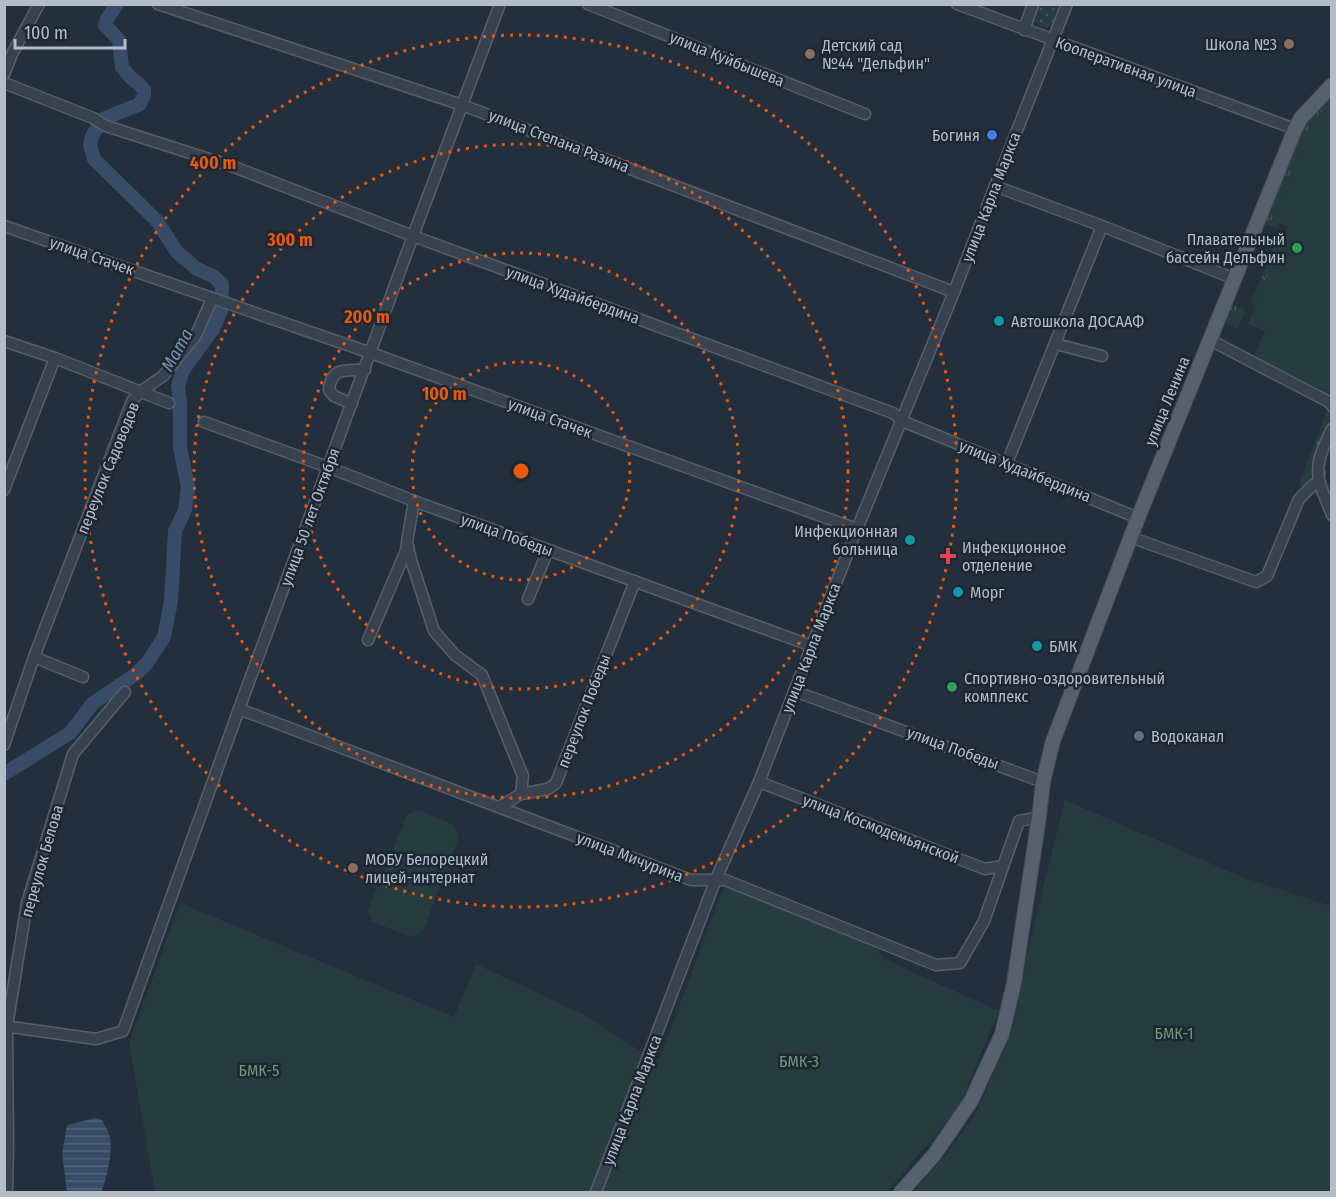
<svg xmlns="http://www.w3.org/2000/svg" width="1336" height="1197" font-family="'Fira Sans Condensed',sans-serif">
<defs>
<pattern id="grass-tufts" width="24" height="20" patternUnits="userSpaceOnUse" patternTransform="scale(1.5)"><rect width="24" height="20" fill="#263c3f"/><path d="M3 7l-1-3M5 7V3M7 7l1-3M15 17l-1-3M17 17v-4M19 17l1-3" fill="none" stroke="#435659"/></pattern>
<pattern id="park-dots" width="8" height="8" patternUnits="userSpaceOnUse" patternTransform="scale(1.5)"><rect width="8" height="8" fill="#263c3f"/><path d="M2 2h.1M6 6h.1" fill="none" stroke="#435659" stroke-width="1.8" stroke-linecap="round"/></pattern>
<pattern id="water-rules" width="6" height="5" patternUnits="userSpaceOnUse" patternTransform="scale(1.5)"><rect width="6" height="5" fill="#394c67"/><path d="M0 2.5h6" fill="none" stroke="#53647b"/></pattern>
</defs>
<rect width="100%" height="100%" fill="#242f3e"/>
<g fill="url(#grass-tufts)">
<polygon points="1331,91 1331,103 1277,228 1266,224 1265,222 1305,122"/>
<polygon points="1277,245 1280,247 1255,307 1251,302 1274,246"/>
<polygon points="1234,305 1244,309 1245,311 1238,329 1227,325 1225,320 1231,307"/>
<polygon points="1327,410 1332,413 1331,441 1326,468 1326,483 1331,483 1331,528 1321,498 1299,485"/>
</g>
<path fill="url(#park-dots)" d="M1037 5H1063C1061 9 1060 16 1057 20 1050 30 1037 28 1032 17Z"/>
<g fill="#263c3f">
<polygon points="1331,101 1331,398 1254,356 1265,331 1248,324 1288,227 1272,220 1309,127"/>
<polygon points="1065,800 1242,877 1331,906 1331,1192 913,1192 948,1152 976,1113 1013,1029 1030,941"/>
<polygon points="419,810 454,825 459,837 423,931 412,937 372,922 368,910 407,815"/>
<polygon points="724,886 874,945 884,959 999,1011 959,1107 887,1192 155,1192 129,1043 180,903 454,1017 476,964 587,1016 630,1045 659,1060"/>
</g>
<path fill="url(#water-rules)" d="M96 1118 102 1120C104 1124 107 1129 109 1134 114 1149 107 1178 101 1192H67L62 1154 67 1125Z"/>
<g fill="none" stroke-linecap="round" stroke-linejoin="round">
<polyline stroke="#394c67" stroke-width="14" points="4,774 70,733 93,703 136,674 147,663 164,637 171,601 175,531 185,510 188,487 180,448 180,401 178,386 183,370 213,329 221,311 222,284 213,276 197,269 177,252 157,221 94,159 90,145 92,136 103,119 140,104 144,95 144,90 139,84 130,77 122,67 119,40 105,25 107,19 117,4"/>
<g stroke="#565f6c" stroke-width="13">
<g id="minor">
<polyline points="158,4 462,105 954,292"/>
<polyline points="588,4 865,114"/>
<polyline points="957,4 1295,129"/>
<polyline points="1024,30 1033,4"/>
<polyline points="4,74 12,54 39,4"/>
<polyline points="4,83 93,118 106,126 234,167 413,236 893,413 902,421 1138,518"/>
<polyline points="995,186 1102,226 1235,279"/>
<polyline points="4,226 371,353 857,529"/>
<polyline points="1210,340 1329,402 1332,406"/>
<polyline points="4,341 55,358 169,403"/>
<polyline points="1056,344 1102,356"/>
<path d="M352 404 334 396 329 390C331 367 346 370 365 370"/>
<polyline points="204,422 328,467 414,501 812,646"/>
<path d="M1332 429C1311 470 1316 475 1332 515"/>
<polyline points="1007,463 1102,226"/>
<polyline points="4,490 55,358"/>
<polyline points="414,501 407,542 411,560 434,631 455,655 482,675 523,776 521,794"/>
<polyline points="1130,537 1256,582 1267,576 1299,499 1313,485 1318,482"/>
<polyline points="528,599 548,550"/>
<polyline points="368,640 405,553 407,545"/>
<polyline points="34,657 83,677"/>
<polyline points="794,691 1043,782"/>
<polyline points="239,709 691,880 725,880 936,965 960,963 984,921 1019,821 1039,817"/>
<polyline points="4,745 34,657 132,401 140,392 163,376 196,335 212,299"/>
<polyline points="759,782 985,869 1003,866"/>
<polyline points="499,807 521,794 548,789 556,783 635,581"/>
<polyline points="4,1026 96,1039 123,1031 239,709 413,236 500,4"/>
<polyline points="7,1192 8,1147 7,1026 27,903 73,754 125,692"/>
<polyline points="596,1192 716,879 759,782 857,529 954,292 995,186 1067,4"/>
</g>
</g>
<g stroke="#414a57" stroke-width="16">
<polyline id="major" points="901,1192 934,1155 971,1101 1002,1034 1014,983 1039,817 1043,782 1053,741 1138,518 1295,129 1301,118 1332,85"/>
</g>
<use href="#minor" stroke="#38414e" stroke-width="10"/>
<use href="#major" stroke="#56606e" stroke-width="14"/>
</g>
<g fill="none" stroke="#e8590c" stroke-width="3" stroke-dasharray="3 6">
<circle cx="521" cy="471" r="109"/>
<circle cx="521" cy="471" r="218"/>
<circle cx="521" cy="471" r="327"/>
<circle cx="521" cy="471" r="436"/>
</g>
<g fill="#8d6e63" stroke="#1d2633" stroke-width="2">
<circle cx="1289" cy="44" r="6"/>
<circle cx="810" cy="54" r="6"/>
<circle cx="353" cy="868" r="6"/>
</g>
<circle fill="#3f7fe0" stroke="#1d2633" stroke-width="2" cx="992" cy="135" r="6"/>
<g fill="#2e9e5b" stroke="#1d2633" stroke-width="2">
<circle cx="1297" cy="248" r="6"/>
<circle cx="952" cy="687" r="6"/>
</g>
<g fill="#0f9aa8" stroke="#1d2633" stroke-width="2">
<circle cx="999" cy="321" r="6"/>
<circle cx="910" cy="540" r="6"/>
<circle cx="958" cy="592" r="6"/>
<circle cx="1037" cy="646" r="6"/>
</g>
<path fill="#e0444e" stroke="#1d2633" stroke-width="2" d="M945 547h6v6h6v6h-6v6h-6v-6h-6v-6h6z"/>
<circle fill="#5c6f8a" stroke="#1d2633" stroke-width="2" cx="1139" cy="736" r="6"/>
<g text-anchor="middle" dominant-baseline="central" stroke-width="5" stroke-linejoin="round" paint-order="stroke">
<g font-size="16" fill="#b4bcc9" stroke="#1d2633" text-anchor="start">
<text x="1277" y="44" text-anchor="end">Школа №3</text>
<text x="822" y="45">Детский сад<tspan x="822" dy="18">№44 "Дельфин"</tspan></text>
<text x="980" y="135" text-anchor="end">Богиня</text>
<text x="1285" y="239" text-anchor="end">Плавательный<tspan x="1285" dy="18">бассейн Дельфин</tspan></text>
<text x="1011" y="321">Автошкола ДОСААФ</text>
<text x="898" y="531" text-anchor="end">Инфекционная<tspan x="898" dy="18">больница</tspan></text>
<text x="962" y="547">Инфекционное<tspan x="962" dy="18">отделение</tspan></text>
<text x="970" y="592">Морг</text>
<text x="1049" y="646">БМК</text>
<text x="964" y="678">Спортивно-оздоровительный<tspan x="964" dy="18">комплекс</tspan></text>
<text x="1151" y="736">Водоканал</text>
<text x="365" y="859">МОБУ Белорецкий<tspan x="365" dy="18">лицей-интернат</tspan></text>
</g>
<g font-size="16" fill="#b4bcc9" stroke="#1d2633">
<text transform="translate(727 59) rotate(22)">улица Куйбышева</text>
<text transform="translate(1126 67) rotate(20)">Кооперативная улица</text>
<text transform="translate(559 141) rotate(21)">улица Степана Разина</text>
<text transform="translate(991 197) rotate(-69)">улица Карла Маркса</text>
<text transform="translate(92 256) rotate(19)">улица Стачек</text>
<text transform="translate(573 295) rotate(20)">улица Худайбердина</text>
<text transform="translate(1167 401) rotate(-68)">улица Ленина</text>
<text transform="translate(550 418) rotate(20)">улица Стачек</text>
<text transform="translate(108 468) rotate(-68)">переулок Садоводов</text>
<text transform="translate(1025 471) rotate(22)">улица Худайбердина</text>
<text transform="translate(310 517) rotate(-70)">улица 50 лет Октября</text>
<text transform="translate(507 535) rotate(20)">улица Победы</text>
<text transform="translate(811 648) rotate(-69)">улица Карла Маркса</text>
<text transform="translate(584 711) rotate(-69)">переулок Победы</text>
<text transform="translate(953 748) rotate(20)">улица Победы</text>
<text transform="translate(881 829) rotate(21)">улица Космодемьянской</text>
<text transform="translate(630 857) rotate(21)">улица Мичурина</text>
<text transform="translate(42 861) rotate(-74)">переулок Белова</text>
<text transform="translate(632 1100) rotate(-69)">улица Карла Маркса</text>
</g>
<g font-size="16" fill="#6b9a76" stroke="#1d2633">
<text x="1174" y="1033">БМК-1</text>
<text x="799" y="1061">БМК-3</text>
<text x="259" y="1070">БМК-5</text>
</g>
<g font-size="18" font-style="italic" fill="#7c92b1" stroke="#1d2633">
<text transform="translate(177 350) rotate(-61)">Мата</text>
</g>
</g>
<circle cx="521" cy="471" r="9" fill="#e8590c" stroke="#1d2633" stroke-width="3"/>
<g font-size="18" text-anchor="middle" font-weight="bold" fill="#e8590c" stroke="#1d2633" stroke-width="5" stroke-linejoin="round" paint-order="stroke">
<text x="213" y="169">400 m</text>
<text x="290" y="246">300 m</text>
<text x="367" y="323">200 m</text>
<text x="444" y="400">100 m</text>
</g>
<rect width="1336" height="1197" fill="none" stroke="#b4bcc9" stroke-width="12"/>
<path d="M15 39v9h110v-9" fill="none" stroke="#b4bcc9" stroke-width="3"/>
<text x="24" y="39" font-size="18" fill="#b4bcc9" stroke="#1d2633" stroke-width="4.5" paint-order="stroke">100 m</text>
</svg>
